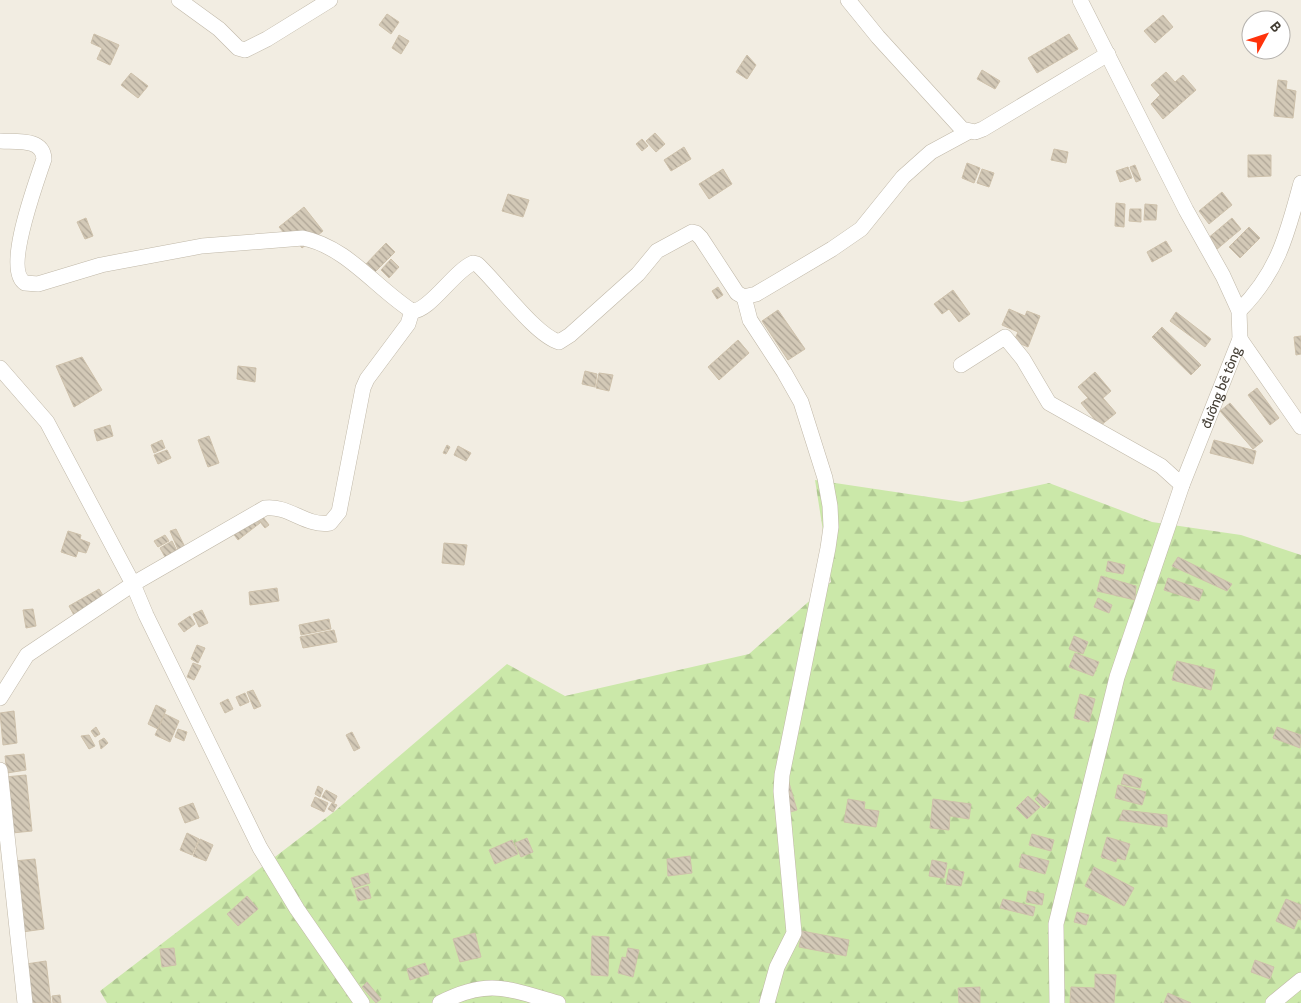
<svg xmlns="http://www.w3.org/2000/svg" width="1301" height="1003" font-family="Cabin,sans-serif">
<defs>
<pattern id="forest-firs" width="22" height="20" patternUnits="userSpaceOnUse" patternTransform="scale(1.25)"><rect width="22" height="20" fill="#cbe8a9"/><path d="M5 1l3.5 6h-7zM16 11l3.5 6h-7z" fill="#b0c892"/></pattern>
<pattern id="building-back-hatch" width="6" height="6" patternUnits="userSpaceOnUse" patternTransform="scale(1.25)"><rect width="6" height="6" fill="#d3c9b7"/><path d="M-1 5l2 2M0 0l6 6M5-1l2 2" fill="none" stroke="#ada495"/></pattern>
</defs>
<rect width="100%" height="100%" fill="#f2ede2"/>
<polygon fill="url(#forest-firs)" points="815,480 962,502 1049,483 1152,522 1241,535 1301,555 1301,1003 107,1003 100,991 335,811 507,664 565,696 749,654 831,582"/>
<g fill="url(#building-back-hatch)" stroke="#cec1ab">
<polygon points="387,14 399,22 391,34 379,25"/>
<polygon points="1163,15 1173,27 1155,43 1144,31"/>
<polygon points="94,34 119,45 110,65 97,59 102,48 91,43"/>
<polygon points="1069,34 1078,49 1037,73 1028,58"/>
<polygon points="399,35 409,41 401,54 392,48"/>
<polygon points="747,55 756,65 747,79 736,72"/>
<polygon points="982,70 1000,81 995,89 977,79"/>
<polygon points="1166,72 1175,82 1183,75 1196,90 1163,119 1151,104 1160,95 1151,85"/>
<polygon points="131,73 148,86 138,98 121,85"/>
<polygon points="1278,80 1287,81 1286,89 1296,91 1293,118 1274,116"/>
<polygon points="655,133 665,144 656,152 646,141"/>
<polygon points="642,139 648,146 642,151 636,144"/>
<polygon points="684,147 691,159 671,171 664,160"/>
<polygon points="1054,149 1068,152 1066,163 1051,160"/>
<polygon points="1248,155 1271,155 1271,176 1248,177"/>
<polygon points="967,163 980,168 974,183 962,178"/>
<polygon points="1135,165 1141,180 1136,182 1130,167"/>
<polygon points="1128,167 1132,178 1120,182 1116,171"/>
<polygon points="723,169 732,184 709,199 699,184"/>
<polygon points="982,169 994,173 989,187 977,183"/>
<polygon points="1222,192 1232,205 1209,224 1199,211"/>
<polygon points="508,194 529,200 523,217 502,211"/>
<polygon points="1116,203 1125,204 1124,227 1115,226"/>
<polygon points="1145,204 1157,205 1156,220 1144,220"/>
<polygon points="304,207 323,231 302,248 295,238 291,241 279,227"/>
<polygon points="1130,209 1141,209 1141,222 1129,221"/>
<polygon points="86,218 93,236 85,239 77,222"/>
<polygon points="1232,218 1241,229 1216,250 1207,239"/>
<polygon points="1249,227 1260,238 1240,258 1229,247"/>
<polygon points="1166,241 1172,251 1152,262 1147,252"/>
<polygon points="386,243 395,252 373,274 365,265"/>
<polygon points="391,259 399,267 389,278 381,270"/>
<polygon points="718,287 723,295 717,299 712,291"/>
<polygon points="953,290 970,314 959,322 949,309 942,314 934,304"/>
<polygon points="1009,309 1025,316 1027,311 1040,316 1028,347 1014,341 1018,332 1002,325"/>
<polygon points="778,310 805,349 788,360 762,321"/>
<polygon points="1176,312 1211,339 1205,347 1170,321"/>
<polygon points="1162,327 1201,365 1191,375 1152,337"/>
<polygon points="1301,336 1301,354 1296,355 1294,337"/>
<polygon points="738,340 749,353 719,380 708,367"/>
<polygon points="82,357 102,390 74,407 56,366"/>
<polygon points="238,366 256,368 255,382 237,379"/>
<polygon points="585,371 597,374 595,387 582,384"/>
<polygon points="1095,372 1111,391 1103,398 1116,413 1100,426 1081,403 1088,398 1078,387"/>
<polygon points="599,373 613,375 609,391 596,388"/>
<polygon points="1257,388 1279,418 1270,425 1248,395"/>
<polygon points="1230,403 1263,441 1253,449 1220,411"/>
<polygon points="110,425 113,436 97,441 94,430"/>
<polygon points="209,436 219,463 208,467 198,440"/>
<polygon points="162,440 165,448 154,453 151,445"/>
<polygon points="1214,440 1256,451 1253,464 1210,453"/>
<polygon points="447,445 450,447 446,454 443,453"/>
<polygon points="458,446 471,453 466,461 454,455"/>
<polygon points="167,450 171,458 158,464 154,455"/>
<polygon points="260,513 269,525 265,528 256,517"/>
<polygon points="253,515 260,523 238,540 232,532"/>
<polygon points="176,529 187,551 180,554 170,531"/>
<polygon points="68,531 81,535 80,539 90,543 86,553 78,551 76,557 61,552"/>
<polygon points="165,535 169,541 158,547 154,541"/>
<polygon points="172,541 177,551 165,557 160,548"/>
<polygon points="444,543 467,545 464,565 442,563"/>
<polygon points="1178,557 1232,584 1227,591 1172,566"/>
<polygon points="1108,561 1125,565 1123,574 1106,571"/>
<polygon points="1101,576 1136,586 1135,600 1097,591"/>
<polygon points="1168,578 1203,590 1199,601 1164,590"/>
<polygon points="277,588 279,601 250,605 249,592"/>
<polygon points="99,589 107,602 75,617 69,606"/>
<polygon points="1098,598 1112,605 1109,613 1094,607"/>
<polygon points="33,609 36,626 26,628 23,610"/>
<polygon points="202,610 208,623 199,627 193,614"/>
<polygon points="190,616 195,624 184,632 178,624"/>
<polygon points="329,619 331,629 301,635 299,625"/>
<polygon points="334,630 337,642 303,648 300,637"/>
<polygon points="1074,636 1088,642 1083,654 1069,649"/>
<polygon points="197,645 205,648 198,663 191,659"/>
<polygon points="1075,653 1099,662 1093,676 1069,667"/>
<polygon points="1177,661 1215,670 1211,690 1172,680"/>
<polygon points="193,663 201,666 194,680 187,677"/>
<polygon points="253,690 261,706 254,709 247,692"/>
<polygon points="245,693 249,702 240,706 236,697"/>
<polygon points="1080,694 1095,699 1089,722 1074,718"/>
<polygon points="228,699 233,709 225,713 220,703"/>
<polygon points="156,705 166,710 158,729 148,724"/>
<polygon points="14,711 17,743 3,745 0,713"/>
<polygon points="165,714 179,721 170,742 155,735"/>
<polygon points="96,727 100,734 95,737 91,731"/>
<polygon points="1277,727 1301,735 1300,748 1273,738"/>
<polygon points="178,729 187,732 184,741 175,737"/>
<polygon points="352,732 360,748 354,751 346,735"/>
<polygon points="89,735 95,746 89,749 81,736"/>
<polygon points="104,738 108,743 101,749 99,741"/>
<polygon points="24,754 26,770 7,773 5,756"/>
<polygon points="1124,774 1142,779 1140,788 1121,784"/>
<polygon points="26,775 32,831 12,833 5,777"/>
<polygon points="787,776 797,810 787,813"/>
<polygon points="1118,785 1146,792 1142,805 1115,798"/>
<polygon points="318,786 323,789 320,797 315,794"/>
<polygon points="326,790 337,796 334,803 322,797"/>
<polygon points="1040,793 1050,802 1044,808 1035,799"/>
<polygon points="1028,796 1040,807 1027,819 1016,808"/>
<polygon points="315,797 328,803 324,812 311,806"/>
<polygon points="848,799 865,802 864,809 879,811 876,827 844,822"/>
<polygon points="933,799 971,804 969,819 950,816 949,830 930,828"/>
<polygon points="193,803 199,818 185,823 179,808"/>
<polygon points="332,803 337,805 333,812 328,809"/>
<polygon points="1123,810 1167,815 1167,827 1119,820"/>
<polygon points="187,833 199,839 192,855 180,850"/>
<polygon points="1032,834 1054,840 1051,851 1029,845"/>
<polygon points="1107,837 1130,844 1125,860 1117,858 1116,862 1101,857"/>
<polygon points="527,838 533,852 521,857 515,843"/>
<polygon points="200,839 213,845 206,861 193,856"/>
<polygon points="512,840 518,854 495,864 489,850"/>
<polygon points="1022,854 1049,861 1045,874 1019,867"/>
<polygon points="690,856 692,873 668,876 667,859"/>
<polygon points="35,859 44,929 22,932 14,861"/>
<polygon points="932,860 947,863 944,878 929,876"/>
<polygon points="1094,867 1134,888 1124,906 1085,886"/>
<polygon points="949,869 964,872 961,886 946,884"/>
<polygon points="368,873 370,883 354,888 351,878"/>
<polygon points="368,886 371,898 358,901 355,890"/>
<polygon points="1028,891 1044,894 1042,905 1026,902"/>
<polygon points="247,896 258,909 238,926 227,914"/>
<polygon points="1003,899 1035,907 1033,916 1000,908"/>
<polygon points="1286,899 1301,905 1301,920 1298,919 1294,929 1276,921"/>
<polygon points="1077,912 1089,915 1086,925 1074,922"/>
<polygon points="802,931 849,940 846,956 799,947"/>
<polygon points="475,933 481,957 460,962 453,939"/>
<polygon points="592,936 609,937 608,976 591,975"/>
<polygon points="174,948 176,965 162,967 160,949"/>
<polygon points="628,948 639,950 633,977 618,973 622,957 626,958"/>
<polygon points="1255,960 1274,967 1270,979 1251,972"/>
<polygon points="46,961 51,1003 30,1003 26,964"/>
<polygon points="425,963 429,974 410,980 407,969"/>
<polygon points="1095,974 1116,975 1114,1003 1070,1003 1071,987 1095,988"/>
<polygon points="367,982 381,999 376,1003 362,987"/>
<polygon points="980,987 980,1003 959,1003 958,988"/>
<polygon points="1168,993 1191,1003 1164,1003"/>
<polygon points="60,995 61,1003 53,1003 52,996"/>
</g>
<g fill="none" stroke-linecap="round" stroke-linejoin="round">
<g stroke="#c0b8a8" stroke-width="16">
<g id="minor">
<polyline points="179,0 219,29 238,48 245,50 267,39 330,0"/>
<polyline points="848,0 878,37 962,129 975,132 983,129 1108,54"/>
<path d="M0 141C17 142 43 138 44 159 37 181 3 270 25 283L38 284 101 265 202 246 303 238C347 247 376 288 412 311 429 312 454 271 473 263L477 264C498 283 535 335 559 342L570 335 638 274 657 251 692 232 696 233 701 238 737 293 744 297 756 294 832 249 861 229 903 177 931 152 968 132"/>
<polyline points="744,297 750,320 784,372 801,402 825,478 830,506 831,527 828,548 782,775 781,791 794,933 777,967 767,1003"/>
<path d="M1239 311C1278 272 1287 235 1301 183"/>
<polyline points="1240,339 1301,427"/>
<polyline points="961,365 1005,337 1023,359 1049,403 1161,466 1182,485"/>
<polyline points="0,368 47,422 133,584 27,655 0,698"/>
<polyline points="0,770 25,1003"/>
<path d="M362 1003 297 909 260 848 146 615 133 584 265 508C289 505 306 527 330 523L339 512 363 388 367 379 408 324 412 311"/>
<path d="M440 1003C489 978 508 989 558 1003"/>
<path id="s1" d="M1057 1003 1056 924 1117 677 1182 485 1240 339 1239 311 1223 276 1186 210 1080 0"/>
<polyline points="1273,1003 1301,980"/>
</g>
</g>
<use href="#minor" stroke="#fff" stroke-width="15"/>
</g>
<g text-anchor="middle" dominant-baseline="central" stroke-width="5" stroke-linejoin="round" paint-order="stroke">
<g font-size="14" fill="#433d33" stroke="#fff">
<text stroke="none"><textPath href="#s1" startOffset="641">đường bê tông</textPath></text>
</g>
</g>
<g transform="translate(1266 35) rotate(50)"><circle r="24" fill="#ffffff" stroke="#b4b1ad"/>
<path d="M0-4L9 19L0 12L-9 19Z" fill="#ff330c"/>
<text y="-8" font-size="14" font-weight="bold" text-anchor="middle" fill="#433d33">B</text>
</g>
</svg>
